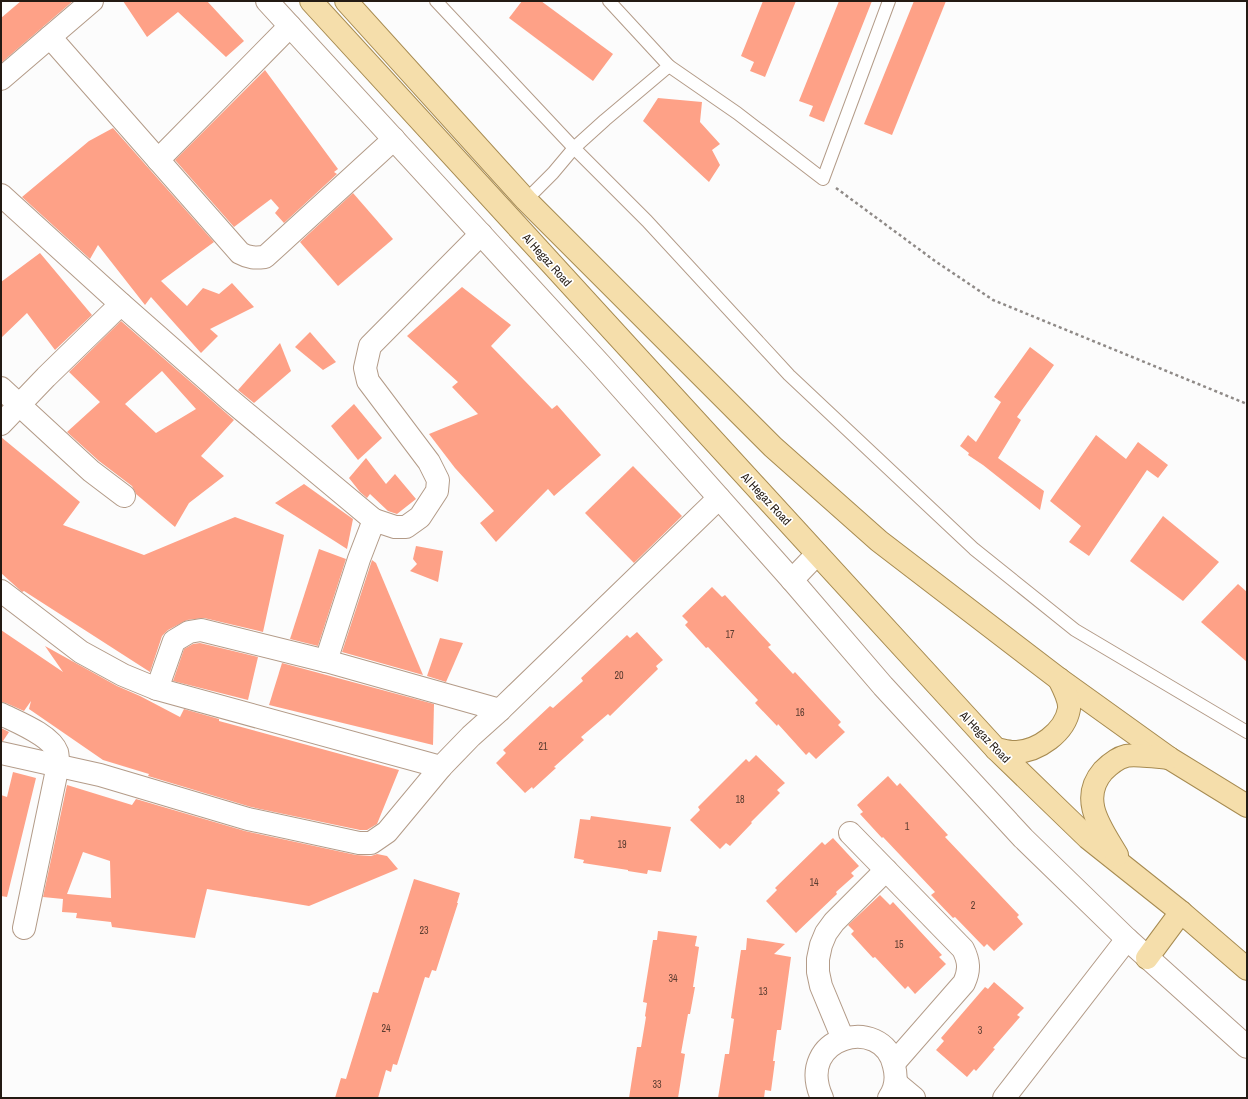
<svg xmlns="http://www.w3.org/2000/svg" width="1248" height="1099" font-family="'Archivo Narrow',sans-serif">
<rect width="100%" height="100%" fill="#fcfcfc"/>
<g fill="#fea187" fill-rule="evenodd">
<polygon points="21,1 73,1 1,63 1,18"/>
<polygon points="123,1 207,1 244,41 226,57 178,12 147,37"/>
<polygon points="522,1 541,1 613,54 593,81 509,18"/>
<polygon points="763,1 796,1 765,77 750,71 754,62 741,56"/>
<polygon points="839,1 872,1 824,122 809,116 813,106 799,101"/>
<polygon points="914,1 946,1 892,135 864,124"/>
<polygon points="265,70 338,169 334,172 337,174 284,223 275,213 279,208 271,199 234,227 175,160"/>
<polygon points="658,98 702,102 700,122 720,144 712,150 720,165 709,182 643,121"/>
<polygon points="113,128 214,242 161,281 187,306 203,288 219,294 232,283 254,307 210,329 218,336 201,353 151,297 145,305 98,245 90,259 22,197 89,141"/>
<polygon points="353,193 393,239 338,286 300,242"/>
<polygon points="40,253 92,315 55,350 27,313 1,338 1,282"/>
<polygon points="462,287 511,325 491,346 552,409 557,405 601,455 554,496 548,489 496,542 480,523 494,511 455,468 429,434 478,414 452,387 458,382 407,336"/>
<path d="M121 321 234 420 201 456 224 476 189 503 175 527 136 494 132 486 99 461 67 432 100 402 69 372ZM162 371 196 409 156 433 125 404Z"/>
<polygon points="310,332 336,362 323,370 295,347"/>
<polygon points="280,343 291,371 254,403 238,390"/>
<polygon points="1030,347 1054,365 1017,417 1021,420 998,458 1044,491 1040,510 983,465 968,455 969,453 960,446 968,435 976,442 1001,402 994,397"/>
<polygon points="354,404 382,438 358,460 331,426"/>
<polygon points="1096,435 1126,459 1138,442 1168,465 1158,478 1147,470 1089,556 1069,542 1081,526 1050,501"/>
<polygon points="1,437 80,502 63,525 144,555 235,517 284,535 263,632 204,618 187,620 168,630 162,636 150,672 24,591 22,592 1,573"/>
<polygon points="366,458 386,484 395,474 416,499 397,514 388,511 370,494 367,498 360,492 349,478"/>
<polygon points="633,466 682,516 634,563 585,513"/>
<polygon points="304,484 353,519 347,549 275,503"/>
<polygon points="1163,516 1219,562 1183,601 1130,561"/>
<polygon points="416,546 443,551 438,582 410,571 417,564 413,559"/>
<polygon points="319,549 346,559 318,646 290,639"/>
<polygon points="372,560 376,563 423,675 342,652"/>
<polygon points="1238,584 1247,592 1247,662 1201,622"/>
<polygon points="712,587 722,597 725,595 771,645 768,647 793,674 795,672 841,722 838,725 845,732 816,759 809,752 806,755 778,724 777,726 755,703 758,700 708,647 706,648 685,625 688,622 682,616"/>
<polygon points="1,630 63,672 45,646 117,686 140,696 180,717 184,709 219,719 219,721 399,770 377,824 367,830 360,830 251,807 148,776 149,774 103,760 29,709 31,701 24,711 6,703 1,702"/>
<polygon points="637,632 663,660 656,666 658,669 610,716 608,714 581,737 584,740 554,767 556,768 533,789 532,787 525,793 496,763 506,753 503,750 550,706 553,708 583,681 581,678 627,635 630,638"/>
<polygon points="440,638 463,643 446,682 427,676"/>
<polygon points="200,643 258,657 248,700 173,681 184,649 193,644"/>
<polygon points="282,663 434,704 433,745 269,705"/>
<polygon points="1,728 9,732 3,741 1,741"/>
<polygon points="756,755 785,783 777,790 780,793 751,822 752,823 730,846 726,843 720,849 690,820 700,810 698,807 746,759 749,762"/>
<polygon points="13,772 36,778 7,897 1,896 1,795 7,797"/>
<polygon points="888,776 897,786 900,783 948,835 945,837 1019,915 1017,917 1023,924 994,951 987,944 984,947 955,917 953,918 931,895 935,892 883,837 882,838 860,814 863,812 857,805"/>
<path d="M67 785 132 805 136 799 245 831 356 855 371 856 377 854 387 856 398 869 309 906 207 889 195 938 112 927 111 922 76 918 77 913 62 912 63 899 43 897ZM83 852 110 861 111 898 67 894Z"/>
<polygon points="591,816 671,827 661,872 648,870 647,874 628,871 628,870 583,863 584,860 574,858 580,819 590,820"/>
<polygon points="833,838 859,866 851,873 854,876 836,892 837,894 796,933 766,901 777,890 775,888 822,842 825,845"/>
<polygon points="414,879 460,893 457,903 458,903 436,971 432,970 429,978 425,977 397,1065 393,1064 391,1072 386,1070 378,1098 335,1098 341,1078 346,1079 373,992 378,993"/>
<polygon points="880,895 890,905 893,902 942,955 939,957 946,964 915,994 908,986 905,989 875,957 873,958 851,934 854,931 848,925"/>
<polygon points="658,931 697,936 695,946 699,947 693,987 695,987 690,1014 688,1014 681,1053 685,1054 678,1098 629,1098 637,1047 641,1047 646,1017 645,1016 647,1003 643,1002 653,940 657,940"/>
<polygon points="747,938 785,944 774,954 791,957 781,1030 777,1030 773,1061 775,1061 771,1091 765,1090 764,1098 718,1098 725,1054 729,1054 734,1019 731,1018 741,950 746,950"/>
<polygon points="994,982 1024,1008 1017,1015 1020,1017 993,1048 995,1049 976,1071 974,1069 967,1077 936,1050 944,1041 941,1038 985,987 988,989"/>
</g>
<g fill="none" stroke-linecap="round" stroke-linejoin="round">
<g stroke="#b39b88" stroke-width="14">
<g id="service">
<polyline points="436,1 574,148 647,221 789,375 974,549 1075,630 1247,732"/>
<polyline points="609,1 669,66"/>
<polyline points="526,200 553,173 574,148 605,120 669,66 737,113 823,179 889,1"/>
</g>
</g>
<g stroke="#b39b88" stroke-width="24">
<g id="minor">
<polyline points="267,1 600,364 792,580 883,686 1023,838 1127,939 1247,1047"/>
<path d="M50 37 240 253C249 258 255 258 265 257L394 139"/>
<polyline points="1,79 92,1"/>
<polyline points="158,160 290,26"/>
<polyline points="1,195 121,304 229,399 374,520"/>
<polyline points="1,388 91,471 124,496"/>
<polyline points="1,424 46,377 121,304"/>
<polyline points="792,580 817,554"/>
<polyline points="1,591 81,652 123,675 157,689 441,767 471,736 500,710 719,498"/>
<polyline points="326,661 359,559 374,520 395,527 406,527 420,517 437,491 438,480 429,462 368,381 365,368 370,346 481,234"/>
<polyline points="157,689 174,641 189,632 201,630 326,661 500,710"/>
<path d="M1 714C17 722 51 735 57 752 58 756 58 761 58 765L24 928"/>
<polyline points="1,753 100,775 248,819 359,843 371,843 387,832 441,767"/>
<path d="M850 833 963 949C969 961 970 970 964 983L894 1063"/>
<polyline points="843,1039 821,986 818,972 818,959 821,945 826,933 834,922 886,870"/>
<polyline points="896,1083 914,1098"/>
<path d="M822 1098C794 1036 883 1014 894 1066 897 1077 896 1088 889 1098"/>
<polyline points="1004,1098 1127,939"/>
</g>
</g>
<g stroke="#a78b51" stroke-width="24">
<g id="primary">
<polyline points="311,1 996,749 1088,838 1181,912 1247,969"/>
<polyline points="346,1 526,200 773,447 879,541 1059,679 1169,758 1247,806"/>
<path d="M996 749C1002 750 1008 752 1014 752 1038 752 1065 732 1069 709 1070 700 1063 687 1059 679"/>
<path d="M1117 855C1102 829 1078 800 1103 771 1109 765 1117 758 1126 756 1133 754 1160 757 1169 758"/>
<polyline points="1147,958 1181,912"/>
</g>
</g>
<polyline stroke="#8f8a87" stroke-width="2.5" stroke-dasharray="3 3" stroke-linecap="butt" points="836,188 935,261 993,300 1247,404"/>
<use href="#service" stroke="#fff" stroke-width="12"/>
<use href="#minor" stroke="#fff" stroke-width="22"/>
<use href="#primary" stroke="#f5deab" stroke-width="22"/>
</g>
<g text-anchor="middle" dominant-baseline="central" stroke-width="3.5" stroke-linejoin="round" paint-order="stroke">
<g font-size="10" fill="#5a3c30">
<text x="730" y="634">17</text>
<text x="619" y="675">20</text>
<text x="800" y="712">16</text>
<text x="543" y="746">21</text>
<text x="740" y="799">18</text>
<text x="907" y="826">1</text>
<text x="622" y="844">19</text>
<text x="814" y="882">14</text>
<text x="973" y="905">2</text>
<text x="424" y="930">23</text>
<text x="899" y="944">15</text>
<text x="673" y="978">34</text>
<text x="763" y="991">13</text>
<text x="386" y="1028">24</text>
<text x="980" y="1030">3</text>
<text x="657" y="1084">33</text>
</g>
<g font-size="12" fill="#231a13" stroke="#fff">
<text transform="translate(547 260) rotate(48)">Al Hegaz Road</text>
<text transform="translate(766 499) rotate(47)">Al Hegaz Road</text>
<text transform="translate(985 737) rotate(46)">Al Hegaz Road</text>
</g>
</g>
<rect width="1248" height="1099" fill="none" stroke="#231a13" stroke-width="4"/>
</svg>
